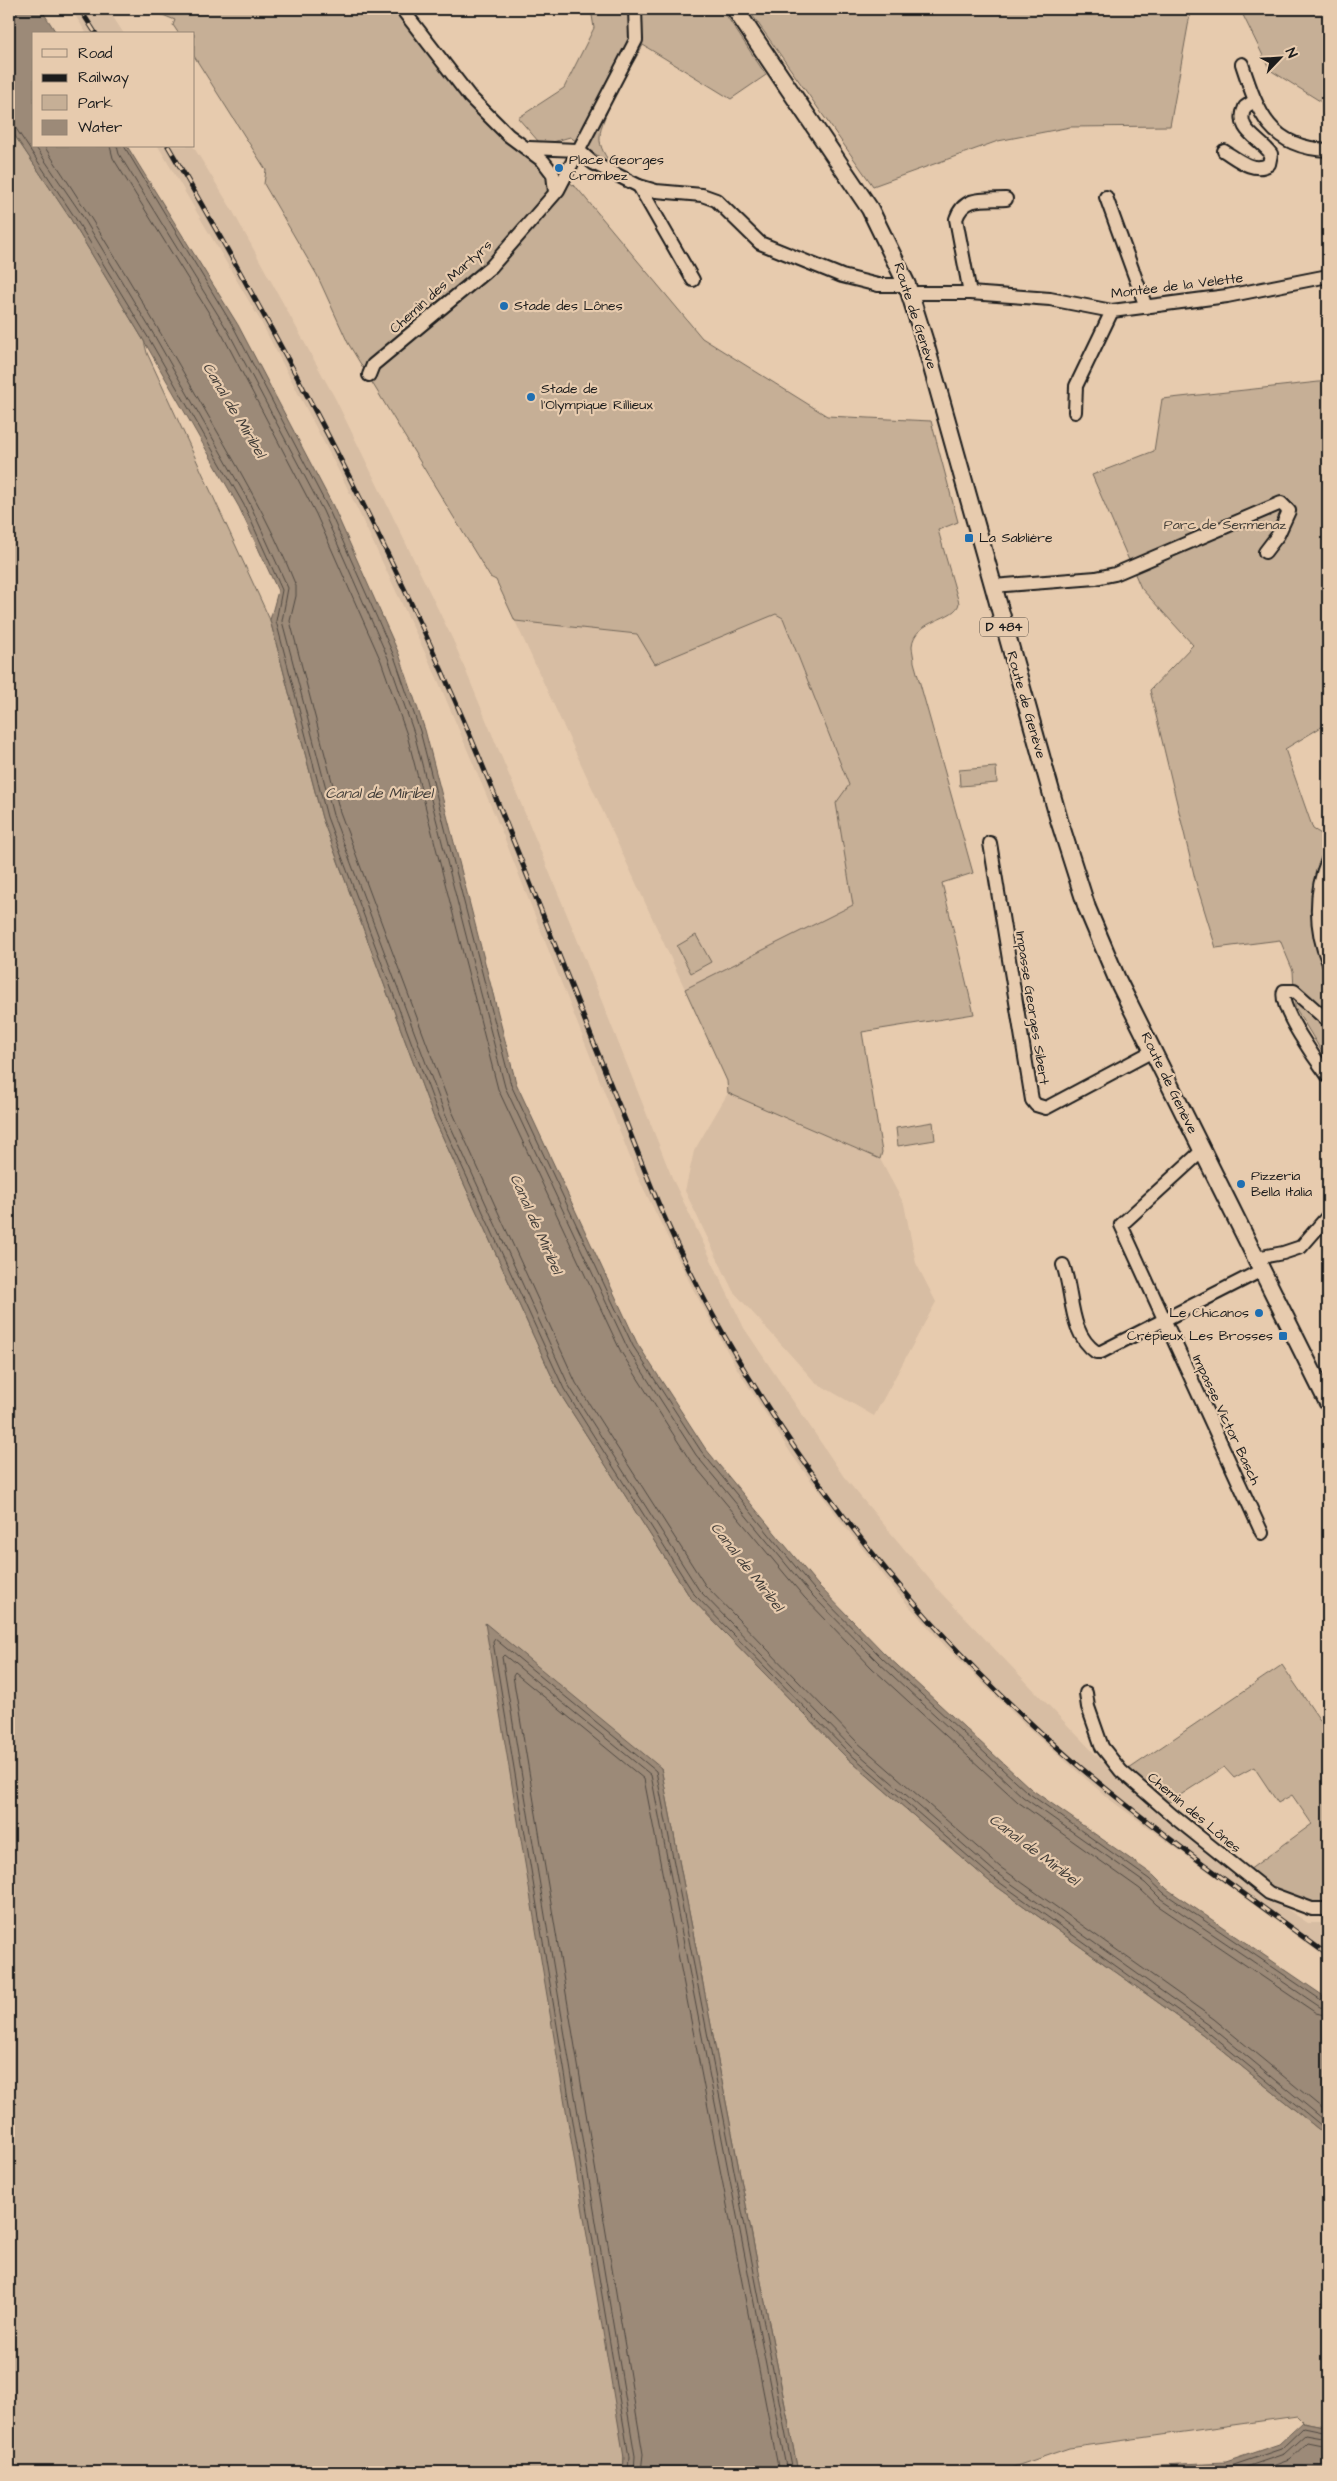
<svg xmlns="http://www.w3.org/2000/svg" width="1337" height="2481" font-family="'Architects Daughter',sans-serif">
<rect width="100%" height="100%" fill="#e7cbae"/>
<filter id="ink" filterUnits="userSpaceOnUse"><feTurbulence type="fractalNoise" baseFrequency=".02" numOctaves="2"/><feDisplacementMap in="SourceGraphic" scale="10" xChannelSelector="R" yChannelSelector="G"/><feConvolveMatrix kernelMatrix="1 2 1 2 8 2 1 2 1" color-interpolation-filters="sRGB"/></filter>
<g filter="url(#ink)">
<g fill="#d7bda3">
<polygon points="71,9 108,9 124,34 87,34"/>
<polygon points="158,146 193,146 231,208 336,400 453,640 575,934 673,1180 744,1328 844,1477 942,1594 1118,1778 1258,1890 1308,1923 1321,1923 1328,1928 1328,1959 1109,1799 1032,1732 946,1647 900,1596 843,1524 792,1455 736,1367 692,1287 637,1175 504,837 437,678 345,483 260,320"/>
<polygon points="776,614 783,618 849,785 836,803 853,905 685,989 515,621 637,634"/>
<polygon points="728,1093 880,1159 904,1204 916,1263 936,1302 874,1416 815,1382 733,1291 685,1191 694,1151"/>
</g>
<g fill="#c6af96" stroke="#716659">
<path d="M148 9H395L485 122 577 188 702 338 827 416 931 421 958 522 938 530 959 603C957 620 914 619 912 646 912 651 914 657 914 662L973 873 942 883 974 1014 862 1032 882 1152 880 1159 728 1093 727 1081 685 989 853 905 836 803 849 785 783 618 776 614 655 664 637 634 515 621 496 580 490 577 348 343 317 275 264 184 266 170 194 56V34H179L173 25 175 20Z"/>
<path d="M591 9H722L766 75 731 99 643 45C632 66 600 115 600 137 599 147 606 157 612 165L570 137 553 142H539L518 118 564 88 594 28Z"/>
<polygon points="748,9 1191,9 1170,126 1070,127 998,141 873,186"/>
<polygon points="1240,9 1328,9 1328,106 1270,70"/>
<polygon points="9,127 70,218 144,341 147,353 270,620 322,818 434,1118 559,1392 690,1597 845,1756 989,1881 1202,2034 1328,2137 1328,2427 1303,2422 1297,2416 1069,2448 999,2472 798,2472 661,1768 623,2472 9,2472"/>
<polygon points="1328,381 1328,723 1285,749 1313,829 1328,838 1328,1062 1295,1007 1293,971 1280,940 1216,948 1196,883 1150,690 1193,645 1141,588 1092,475 1154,451 1162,399"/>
<polygon points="996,767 997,783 960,786 959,770"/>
<polygon points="696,935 711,962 691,973 677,946"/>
<polygon points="933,1122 935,1140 898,1146 896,1128"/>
<polygon points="1282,1665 1328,1732 1328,1906 1318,1906 1268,1889 1249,1870 1312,1824 1292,1795 1278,1803 1254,1767 1234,1778 1224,1767 1168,1803 1129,1769"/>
</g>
<g fill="#9c8a78" stroke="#695e53">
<polygon points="9,9 41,9 57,34 34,34 34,146 127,146 238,325 333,506 399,654 425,730 516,1083 637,1343 705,1448 817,1584 885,1654 1031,1789 1153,1875 1167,1889 1328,1999 1328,2137 1202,2034 989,1881 845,1756 690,1597 559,1392 434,1118 322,818 270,620 278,591 239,507 144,341 70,218 9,127"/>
<polygon points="485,1623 661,1768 798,2472 623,2472 624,2458"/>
<polygon points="1303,2422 1328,2427 1328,2472 1007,2472 1226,2462 1279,2444"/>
</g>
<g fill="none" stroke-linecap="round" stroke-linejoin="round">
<g stroke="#4f4841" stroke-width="1">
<polyline points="9,125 15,127 74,216 149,339 244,505 282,590 276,621 327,817 439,1116 564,1389 694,1594 848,1752 992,1877 1205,2030 1328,2131"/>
<polyline points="35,146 80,212 154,335 249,502 288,588 282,621 333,815 445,1114 569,1386 699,1590 852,1748 995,1872 1209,2025 1328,2123"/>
<path d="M44 146C99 228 149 312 198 398 233 459 270 520 296 586V596L290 621 340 812 452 1111 576 1383 705 1585 857 1742 1000 1867 1214 2019 1328 2113"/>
<polyline points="110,146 113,158 222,334 316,514 381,661 407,735 498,1089 621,1352 689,1459 804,1597 872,1668 1018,1802 1140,1889 1157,1905 1316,2013 1328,2016"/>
<polyline points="117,146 119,154 228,331 323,511 388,658 414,733 505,1087 628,1349 696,1455 809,1592 878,1662 1023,1797 1145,1883 1161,1899 1320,2007 1328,2009"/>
<polyline points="124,146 234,328 328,508 394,656 420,731 511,1085 633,1346 701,1451 813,1588 882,1658 1027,1792 1149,1879 1164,1893 1324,2002 1328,2003"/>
<polyline points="628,2472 629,2457 493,1642 495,1639 656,1771 793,2472"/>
<polyline points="634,2472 635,2456 502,1657 504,1655 651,1775 787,2472"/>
<polyline points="641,2472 643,2454 513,1676 515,1673 644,1779 779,2472"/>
<polyline points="1118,2472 1228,2467 1281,2449 1304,2427 1328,2432"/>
<polyline points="1232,2472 1284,2454 1306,2434 1328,2438"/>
<polyline points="1256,2472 1289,2460 1308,2442 1328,2446"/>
</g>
<g stroke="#1c1c1c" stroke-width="16">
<g id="minor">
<polyline points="402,9 470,97 508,135 543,161 553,174 555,192"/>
<path d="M1242 64C1258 113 1270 148 1328 150"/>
<polyline points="529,148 578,150"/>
<polyline points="578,150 593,163 639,186 656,191 702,195 716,200 760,243 842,276 878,285 907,285"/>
<path d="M1224 151C1237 159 1254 174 1269 164L1271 154C1260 138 1234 130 1245 107L1254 101"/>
<polyline points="639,186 693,280"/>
<polyline points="1106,197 1146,307"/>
<polyline points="910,293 970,293 1050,299 1112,311 1227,296 1328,276"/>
<path d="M970 293 956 219C964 195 985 200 1006 199"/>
<polyline points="369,375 373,365 491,267 558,190 636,40 635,9"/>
<polyline points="1075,412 1076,386 1112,311"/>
<polyline points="993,586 1096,578 1115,574 1281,503 1289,511 1278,535 1265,552"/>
<polyline points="990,843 1032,1100 1036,1105 1046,1108 1153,1051"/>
<path d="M1328 860C1314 891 1315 930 1328 961"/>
<path d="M1328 1021 1294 991H1284C1277 1006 1318 1063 1328 1076"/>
<polyline points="1203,1150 1121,1225 1262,1533"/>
<polyline points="1256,1258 1283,1253 1301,1247 1328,1216"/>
<path d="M1063 1265C1074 1294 1068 1332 1096 1352H1101L1262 1270"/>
<polyline points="1086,1693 1088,1707 1102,1747 1121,1771 1173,1816 1269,1893 1312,1909 1328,1909"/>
</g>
</g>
<g stroke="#1c1c1c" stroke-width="20">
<polyline id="major" points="735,9 870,209 907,285 924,339 1059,820 1087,908 1117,979 1328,1403"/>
</g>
<use href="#minor" stroke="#e7cbae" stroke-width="12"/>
<use href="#major" stroke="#e7cbae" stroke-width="16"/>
<g stroke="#1c1c1c" stroke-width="5">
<g id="rail">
<polyline points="80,9 96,34"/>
<path d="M168 146C279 337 383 530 469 733 523 861 572 991 625 1120 637 1151 649 1182 662 1212 709 1319 772 1421 842 1514 910 1604 988 1688 1074 1762 1155 1831 1242 1892 1328 1955"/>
</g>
</g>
<use href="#rail" stroke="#e7cbae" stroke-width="3" stroke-dasharray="9" stroke-linecap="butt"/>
</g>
</g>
<g fill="#1f6fb2" stroke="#e7cbae" stroke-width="2">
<circle cx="559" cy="168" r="5"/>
<circle cx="504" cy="306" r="5"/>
<circle cx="531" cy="397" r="5"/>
<rect x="964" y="533" width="10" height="10" rx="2.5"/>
<circle cx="1241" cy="1184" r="5"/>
<circle cx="1259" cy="1313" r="5"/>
<rect x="1278" y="1331" width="10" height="10" rx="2.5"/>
</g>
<g text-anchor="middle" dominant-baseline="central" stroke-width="4.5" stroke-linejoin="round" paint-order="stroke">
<rect fill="#e7cbae" stroke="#595048" stroke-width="1" x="980" y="617.5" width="48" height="19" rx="4"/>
<g font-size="12" font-weight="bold" fill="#1c1c1c">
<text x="1004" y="627">D 484</text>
</g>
<g font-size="14" fill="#1c1c1c" stroke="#e7cbae" text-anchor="start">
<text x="569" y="160">Place Georges<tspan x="569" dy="16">Crombez</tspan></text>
<text x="514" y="306">Stade des Lônes</text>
<text x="541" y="389">Stade de<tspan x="541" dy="16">l'Olympique Rillieux</tspan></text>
<text x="979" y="538">La Sablière</text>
<text x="1251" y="1176">Pizzeria<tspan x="1251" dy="16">Bella Italia</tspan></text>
<text x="1249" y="1313" text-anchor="end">Le Chicanos</text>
<text x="1273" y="1336" text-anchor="end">Crépieux Les Brosses</text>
</g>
<g font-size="14" fill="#1c1c1c" stroke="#e7cbae">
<text transform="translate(1177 286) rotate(-7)">Montée de la Velette</text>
<text transform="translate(441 287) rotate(-42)">Chemin des Martyrs</text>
<text transform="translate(915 316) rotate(72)">Route de Genève</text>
<text transform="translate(1026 705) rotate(74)">Route de Genève</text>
<text transform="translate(1032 1008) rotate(81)">Impasse Georges Sibert</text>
<text transform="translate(1169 1083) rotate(64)">Route de Genève</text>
<text transform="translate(1226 1420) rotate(65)">Impasse Victor Basch</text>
<text transform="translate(1194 1813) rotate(40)">Chemin des Lônes</text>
</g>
<g font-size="14" fill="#46413a" stroke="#e7cbae">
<text x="1225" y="525">Parc de Sermenaz</text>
</g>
<g font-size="15" font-style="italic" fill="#423d38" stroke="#e7cbae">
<text transform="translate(234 410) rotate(59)">Canal de Miribel</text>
<text x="379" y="793">Canal de Miribel</text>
<text transform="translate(536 1224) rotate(66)">Canal de Miribel</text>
<text transform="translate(747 1567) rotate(52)">Canal de Miribel</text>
<text transform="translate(1034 1850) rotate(37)">Canal de Miribel</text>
</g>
</g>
<rect width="1337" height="2481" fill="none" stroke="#e7cbae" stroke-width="30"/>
<rect x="15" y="15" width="1307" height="2451" fill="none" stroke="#1c1c1c" stroke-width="2" filter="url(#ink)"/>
<rect x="32" y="32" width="162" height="115" fill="#e7cbae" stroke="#968574"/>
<rect x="42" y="49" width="25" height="8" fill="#e7cbae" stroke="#968574"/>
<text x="78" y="58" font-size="15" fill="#1c1c1c">Road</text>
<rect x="42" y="74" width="25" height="8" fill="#1c1c1c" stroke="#968574"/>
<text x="78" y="82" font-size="15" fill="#1c1c1c">Railway</text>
<rect x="42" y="95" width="25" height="15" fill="#c6af96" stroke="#968574"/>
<text x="78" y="108" font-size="15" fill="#1c1c1c">Park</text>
<rect x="42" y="120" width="25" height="15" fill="#9c8a78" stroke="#968574"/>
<text x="78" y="132" font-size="15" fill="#1c1c1c">Water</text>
<g transform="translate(1280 58) rotate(65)" stroke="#e7cbae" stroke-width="4" paint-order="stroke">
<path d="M0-4L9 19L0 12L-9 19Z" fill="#1c1c1c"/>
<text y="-8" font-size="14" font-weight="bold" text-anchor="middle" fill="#1c1c1c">N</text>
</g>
</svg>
